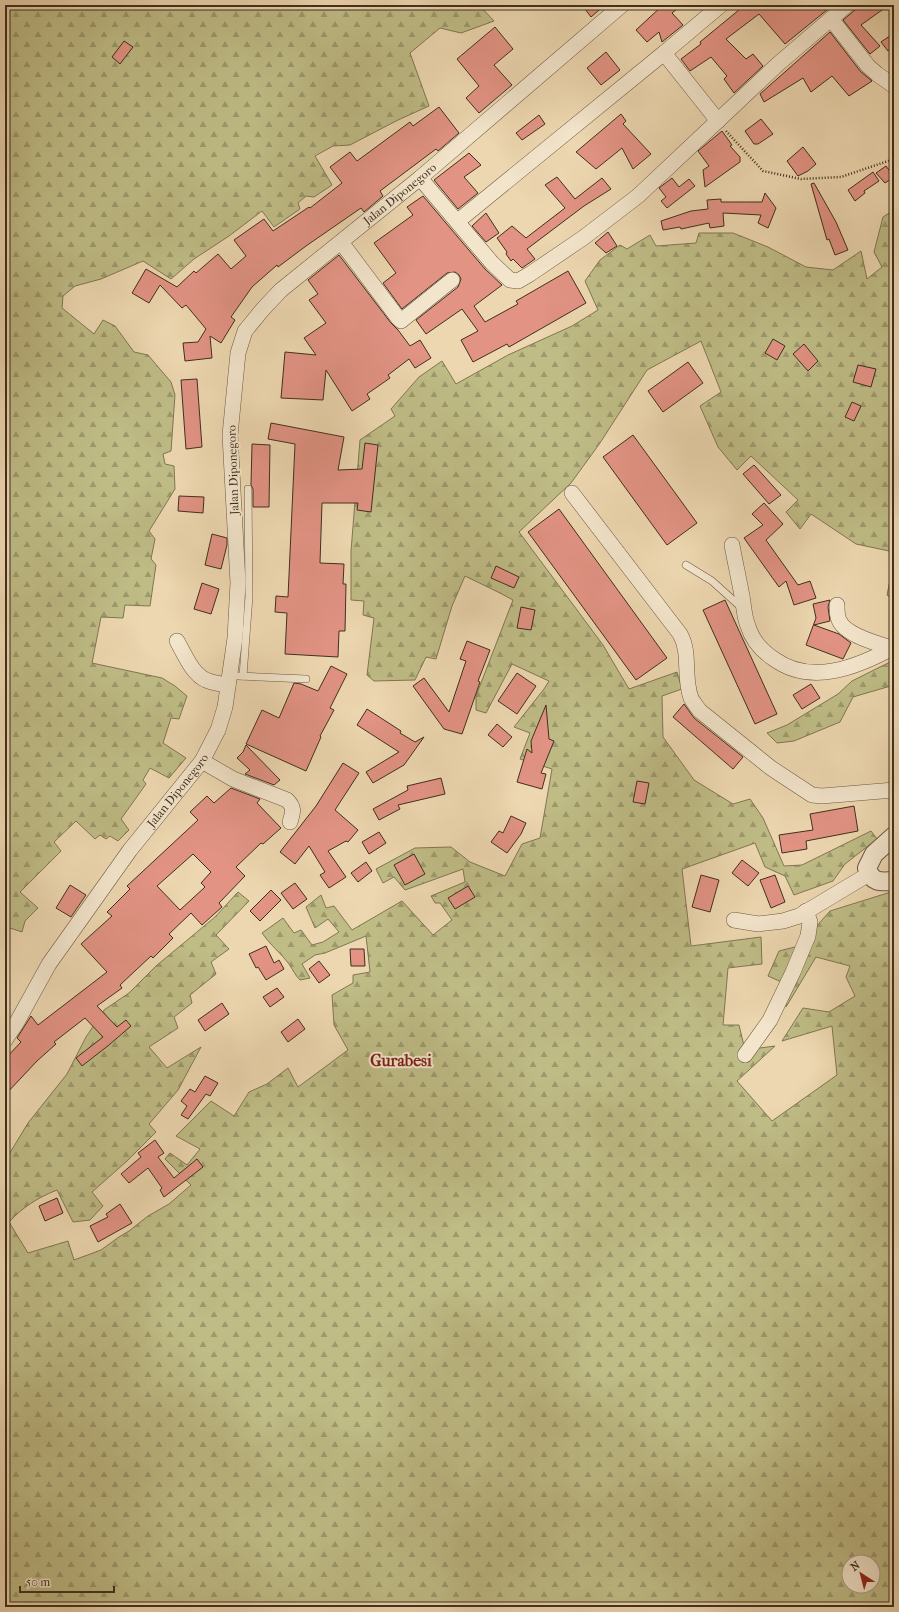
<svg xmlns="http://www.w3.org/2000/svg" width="899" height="1612" font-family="'IM FELL French Canon',serif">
<defs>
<pattern id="forest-firs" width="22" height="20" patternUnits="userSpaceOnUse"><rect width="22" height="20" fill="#bfbc86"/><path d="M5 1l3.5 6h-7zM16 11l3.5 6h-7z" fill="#9d996d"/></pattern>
</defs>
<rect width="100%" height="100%" fill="#edd7b0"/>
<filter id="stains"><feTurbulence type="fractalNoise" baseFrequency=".005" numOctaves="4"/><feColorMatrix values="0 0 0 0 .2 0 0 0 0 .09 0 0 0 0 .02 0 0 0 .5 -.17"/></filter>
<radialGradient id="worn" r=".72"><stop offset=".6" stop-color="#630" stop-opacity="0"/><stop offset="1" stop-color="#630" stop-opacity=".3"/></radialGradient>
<g fill="url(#forest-firs)" stroke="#807652" fill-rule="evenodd">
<polygon points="5,5 479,5 494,21 461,33 440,28 410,53 429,106 398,120 350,145 333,146 315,156 332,185 314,197 306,196 298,203 300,209 274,227 262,211 229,236 194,259 171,279 143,261 101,279 75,286 63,296 62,308 94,334 103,320 115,326 134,352 148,355 171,382 175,395 171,451 163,454 165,464 174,466 175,489 149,531 155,539 151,559 156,565 150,606 125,605 123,618 101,617 92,663 162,678 175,686 187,696 179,719 171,718 163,743 186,758 169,778 150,768 143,780 146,784 121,819 129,830 118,841 110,836 106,839 100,835 95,839 76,821 54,842 61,851 20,892 38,908 25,921 22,932 10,928 5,942"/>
<path d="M894 210V552L856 544 811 514 800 529 786 512 798 500 751 456 737 470 718 447 700 406 721 392 701 341 647 370 600 443 571 483 519 532 603 645 629 689 677 672 682 689 662 696 663 737 694 780 733 804 750 799 763 818 784 866 802 865 871 831 877 839 845 864 833 881 794 895 785 876 765 867 755 843 682 869 691 946 761 937 762 964 728 968 723 1025H739L745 1050 775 1046 737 1081 772 1121 837 1075 832 1026 782 1041 803 1008 829 1012 855 996 846 977 850 966 816 957 786 1007V984L768 976 779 951 799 946 830 911 894 891V1607H5V1161L28 1123 67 1074 86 1037 104 1010 129 993 156 966 215 917 238 892 249 901 216 935 229 949 211 962 216 974 190 995 192 1003 174 1017 178 1028 149 1047 167 1068 201 1047 178 1090 149 1124 156 1132 127 1161 92 1192 103 1206 90 1220 73 1222 57 1190C37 1198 23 1207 9 1222L28 1253 68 1241 74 1260 101 1250 119 1237 129 1231 148 1216 169 1204 191 1185 165 1159 170 1153 187 1165 200 1149 176 1136 211 1101 234 1116 249 1092 267 1084 288 1068 298 1087 348 1050 334 1025 332 995 353 983V975L370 972 366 936 325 953 315 955 302 964 310 978 300 980C295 975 293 970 289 964 281 953 270 945 262 933L283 918 294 933 301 930 312 945 323 942 339 932 328 919 315 928 306 907 321 895 326 908 334 906 352 930 402 901 433 935 452 920 440 903H435L431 896 465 882 463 869 405 890 394 877 383 883 376 869 415 848 451 847 470 862 505 876 522 844 540 838 552 769 520 759 530 733 514 727 544 689 549 681 512 664 486 713 476 710V696L513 600 498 592 465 576 452 606 436 659 426 657 415 680 374 681 367 675 374 618 363 615 364 601 351 600V551L360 440 395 416 391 409 419 377 442 361 456 384 508 355 572 326 598 310 585 281 600 260 620 245 627 249 650 235 656 246 696 243 699 233H733L768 247 806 267 833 270 861 251 867 279 882 267 874 252 883 217ZM849 1562H873V1586H849Z"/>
<polygon points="894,561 894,601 887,595"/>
<polygon points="894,660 894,685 853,697 840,722 794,741 777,743 767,733 787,725 838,694 852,681"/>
</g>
<g fill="#e29384" stroke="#402f1e" fill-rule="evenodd">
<polygon points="582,5 605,5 591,17"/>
<polygon points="663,5 682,5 672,13 683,25 662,42 659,32 647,42 636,30"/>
<polygon points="745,5 833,5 785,44 759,14 726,39 746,59 753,54 763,66 734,93 724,79 727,76 711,57 690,71 681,59 701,44 700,42"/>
<polygon points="861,5 889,5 861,25 880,46 870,54 843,20"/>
<polygon points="495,27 513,49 494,65 512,85 479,113 466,98 479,86 457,59"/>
<polygon points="830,32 861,72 872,81 849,96 832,76 811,92 803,78 764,102 760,94"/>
<polygon points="894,33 894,47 888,51 881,42"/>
<polygon points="124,41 133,47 120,64 112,57"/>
<polygon points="606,52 620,70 601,85 587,68"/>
<polygon points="439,107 459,133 438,151 436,149 380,191 383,196 364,212 361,208 306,246 278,267 277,265 252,287 231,317 235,320 221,343 210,336 212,358 185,361 183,343 198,342 206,329 186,305 182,308 160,285 149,303 132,293 146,269 177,287 194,271 196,273 218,254 231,269 246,256 234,240 264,219 273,231 309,207 310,208 342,183 330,167 350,152 357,161 410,122 413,126"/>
<polygon points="621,114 626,121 623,124 651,154 633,169 622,148 596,169 576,152"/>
<polygon points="539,115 545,124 522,140 516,133"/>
<polygon points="761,119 773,134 758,144 754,144 745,131"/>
<polygon points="722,131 732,145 730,146 740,157 740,162 705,187 703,170 709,166 698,151"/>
<polygon points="803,147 816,164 808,171 798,176 787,161"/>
<polygon points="469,153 481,165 464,177 478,193 458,209 434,180"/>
<polygon points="886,166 894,177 885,183 876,173"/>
<polygon points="873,172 879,181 864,191 865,193 855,201 848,190"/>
<polygon points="557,177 575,199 602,178 611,189 584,206 527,249 535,259 522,268 513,259 511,261 506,254 507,252 497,238 512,226 526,238 565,208 545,185"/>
<polygon points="672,178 679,187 689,179 695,186 667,208 661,201 666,197 659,188"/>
<polygon points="814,183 836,222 848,250 835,255 829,239 827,240 811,184"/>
<polygon points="765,193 776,208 768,228 758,223 761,215 723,213 724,226 710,228 709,223 681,229 680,227 663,230 661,221 691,211 708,209 707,200 721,199 721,202 762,202"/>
<polygon points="423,196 485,269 502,285 474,306 485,322 518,304 516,301 568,271 586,303 509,347 507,344 473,362 461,340 478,331 462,309 426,334 416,320 458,287 461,279 459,275 455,272 447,273 402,309 383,283 396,273 374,243 413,215 407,207"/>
<polygon points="486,213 499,233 486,242 472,226"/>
<polygon points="608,232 617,246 606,253 595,243"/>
<polygon points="339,255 391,323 398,330 410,346 420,340 431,358 415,368 409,359 388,375 390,378 367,394 370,399 352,411 326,370 323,400 281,398 285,352 316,355 304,338 326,323 309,300 318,294 308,280"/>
<polygon points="773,339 785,346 777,360 765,353"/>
<polygon points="804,344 818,361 808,371 793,354"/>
<polygon points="688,362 703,383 663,412 648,391"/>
<polygon points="858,365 876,369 871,387 853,382"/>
<polygon points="197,379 202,447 186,449 181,380"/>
<polygon points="852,402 861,406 854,421 845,417"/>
<polygon points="271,423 344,437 338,470 362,469 365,443 378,445 371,512 357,510 358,503 322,503 320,563 344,564 343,584 346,584 345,631 339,631 338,657 285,654 287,613 275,612 276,596 288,597 295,444 268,439"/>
<polygon points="633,435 697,523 667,545 603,457"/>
<polygon points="252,444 270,445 269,507 253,507 253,489 251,485"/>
<polygon points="754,465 781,495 769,504 743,474"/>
<polygon points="179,496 204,497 203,513 178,511"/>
<polygon points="764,503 783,524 766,540 798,585 810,581 816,598 794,605 786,581 779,587 744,538 763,525 752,514"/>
<polygon points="559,509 667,658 636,680 528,532"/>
<polygon points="212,534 227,538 227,545 221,569 205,565"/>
<polygon points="496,566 519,577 514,588 491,578"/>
<polygon points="202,583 219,589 211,614 194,609"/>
<polygon points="725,600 777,714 755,724 703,610"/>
<polygon points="830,600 828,607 830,621 814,625 839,634 851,643 843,659 806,645 816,618 813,604"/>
<polygon points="521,607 535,610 531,630 517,628"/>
<polygon points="467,641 490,650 478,681 480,682 462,734 444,729 413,686 424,678 449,712 466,661 460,659"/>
<polygon points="331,666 347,674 330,708 334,710 320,736 321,737 306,771 246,744 262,710 279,718 294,683 301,684 318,691"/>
<polygon points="517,673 536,686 517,714 498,701"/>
<polygon points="811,684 820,698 802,709 793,695"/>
<polygon points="684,704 694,718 743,757 733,769 673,717"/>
<polygon points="546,705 549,739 554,741 541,773 546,774 542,789 517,782 527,749 532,753 531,741"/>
<polygon points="367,709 401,731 400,733 415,742 424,737 404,765 373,783 366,772 399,752 357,725"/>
<polygon points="497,724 512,737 503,747 488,735"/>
<polygon points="246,745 280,780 274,785 245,774 250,770 237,758 243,752"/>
<polygon points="343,763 359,773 335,810 358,830 348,842 346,841 328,851 346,877 329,888 320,875 325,872 309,846 295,864 280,852 316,806"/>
<polygon points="441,778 445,794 398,805 400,809 379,820 373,809 408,790 407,786"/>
<polygon points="637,781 649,783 645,804 633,802"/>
<path d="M231 788 260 799 257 803 281 828 263 844 261 843 236 867 245 876 219 903 222 907 202 925 191 913 169 934 173 938 153 958 151 956 120 985 122 988 97 1006 117 1027 126 1020 131 1026 109 1045 82 1066 76 1058 103 1037 85 1018 54 1042 56 1044 37 1061 5 1095V1059L21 1042 17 1038 31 1016 38 1025 107 972 81 944 112 916 107 912 130 889 127 886 198 820 190 812 207 796 214 803ZM193 854 211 872 201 883 205 887 180 910 157 886Z"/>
<polygon points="854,806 858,831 806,841 807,849 782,853 779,835 813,830 810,814"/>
<polygon points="511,816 526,823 521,834 507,853 491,842 499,831 503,833"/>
<polygon points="379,832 386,843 369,854 362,842"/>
<polygon points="414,854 425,874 405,885 394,865"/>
<polygon points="742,860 759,873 748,886 732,873"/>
<polygon points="366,862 372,871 358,882 351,873"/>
<polygon points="701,875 719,880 710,912 692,907"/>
<polygon points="775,875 785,902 771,908 760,880"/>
<polygon points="295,883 307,899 293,909 281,893"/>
<polygon points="70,885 86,895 71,917 56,908"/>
<polygon points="468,886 475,897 455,909 448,898"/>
<polygon points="271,890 281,900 260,921 250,911"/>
<polygon points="266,946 274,963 279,960 284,969 266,980 258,967 256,968 249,954"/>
<polygon points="350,949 364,949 365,966 351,966"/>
<polygon points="319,961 330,975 319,983 309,969"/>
<polygon points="277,988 284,997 270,1007 263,997"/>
<polygon points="222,1003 229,1014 205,1031 198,1020"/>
<polygon points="298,1019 305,1029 288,1042 281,1032"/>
<polygon points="205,1076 218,1083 210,1096 206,1094 188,1119 181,1115 187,1106 181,1101 190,1089 195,1092"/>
<polygon points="155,1140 164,1153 158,1157 174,1178 197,1159 203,1167 164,1197 160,1190 162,1188 148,1168 129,1183 121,1174 141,1157 138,1153"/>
<polygon points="57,1198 63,1213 45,1221 39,1206"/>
<polygon points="120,1204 132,1223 98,1242 90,1226 108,1217 106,1214"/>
</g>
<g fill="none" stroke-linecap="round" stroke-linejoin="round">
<g stroke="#6b5942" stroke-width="8">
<g id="service">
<polyline points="686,565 712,581 742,608"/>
<polyline points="238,676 306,679"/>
<polyline points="243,676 249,596 248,489"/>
</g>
</g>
<g stroke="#6b5942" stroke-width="16">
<g id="minor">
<polyline points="831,19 868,66 877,74 894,86"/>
<polyline points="718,121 664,53 721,5"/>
<polyline points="420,178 492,263 510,280 518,281 530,274 583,238 638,196 778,64 847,5"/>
<polyline points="458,221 664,53"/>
<polyline points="341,242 398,318 401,321 452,280"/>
<path d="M572 493 680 634C691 653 683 677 691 698 693 702 697 707 700 711L771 768 812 795 822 796 894 790"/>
<path d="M732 545C735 562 739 579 742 596 744 606 744 617 748 626 752 640 762 651 774 659 811 686 858 667 894 647"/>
<path d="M837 605C837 610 837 616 839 620 845 635 878 644 892 648"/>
<path d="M177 641C184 653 192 674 206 680 212 683 221 684 228 685"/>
<path d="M202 761 233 779 287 800C295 808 293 812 290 822"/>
<polyline points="734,920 758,924 783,921 799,916 869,874"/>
<path id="s1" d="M5 1040 17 1022 49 964 130 850 202 761 218 730 225 707 235 638 238 583 230 435 238 353 245 331 263 309 281 290 420 178 622 5"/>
<polyline points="745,1055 770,1020 793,972 808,936 810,922 806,911"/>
</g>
</g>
<g stroke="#6b5942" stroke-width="20">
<path id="tertiary" d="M894 836 874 854 867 868C872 883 880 882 894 881"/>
</g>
<polyline stroke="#402f1e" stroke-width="2.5" stroke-dasharray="1 2" stroke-linecap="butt" points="726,131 763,171 801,179 841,177 894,159"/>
<use href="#service" stroke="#f3e5cc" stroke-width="7"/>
<use href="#minor" stroke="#f3e5cc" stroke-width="15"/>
<use href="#tertiary" stroke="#f3e5cc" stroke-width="18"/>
</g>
<g text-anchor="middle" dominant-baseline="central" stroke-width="4" stroke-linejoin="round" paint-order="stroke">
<g font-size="12" fill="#402f1e" stroke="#f3e5cc">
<text stroke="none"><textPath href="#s1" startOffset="987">Jalan Diponegoro</textPath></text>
<text transform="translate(233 470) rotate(-92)">Jalan Diponegoro</text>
<text stroke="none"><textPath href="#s1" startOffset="304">Jalan Diponegoro</textPath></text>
</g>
<g font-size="16" font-weight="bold" fill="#7a1f14" stroke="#f3e5cc">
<text x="401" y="1060">Gurabesi</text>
</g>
</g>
<rect width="899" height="1612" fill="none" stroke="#edd7b0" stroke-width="20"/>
<rect x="6" y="6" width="887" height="1600" fill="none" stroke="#402f1e" stroke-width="2"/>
<rect x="10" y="10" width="879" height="1592" fill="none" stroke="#402f1e"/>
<g transform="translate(861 1574) rotate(324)"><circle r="19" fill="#f3e5cc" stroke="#ab9c86"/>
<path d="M0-3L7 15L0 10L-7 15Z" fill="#8f2418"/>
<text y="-6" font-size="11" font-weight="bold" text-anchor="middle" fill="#402f1e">N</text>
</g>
<path d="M20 1586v6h94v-6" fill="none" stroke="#402f1e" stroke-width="2"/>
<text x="26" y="1586" font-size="12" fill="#402f1e" stroke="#f3e5cc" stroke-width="3" paint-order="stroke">50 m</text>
<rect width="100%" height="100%" filter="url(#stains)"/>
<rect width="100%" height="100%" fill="url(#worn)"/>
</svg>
